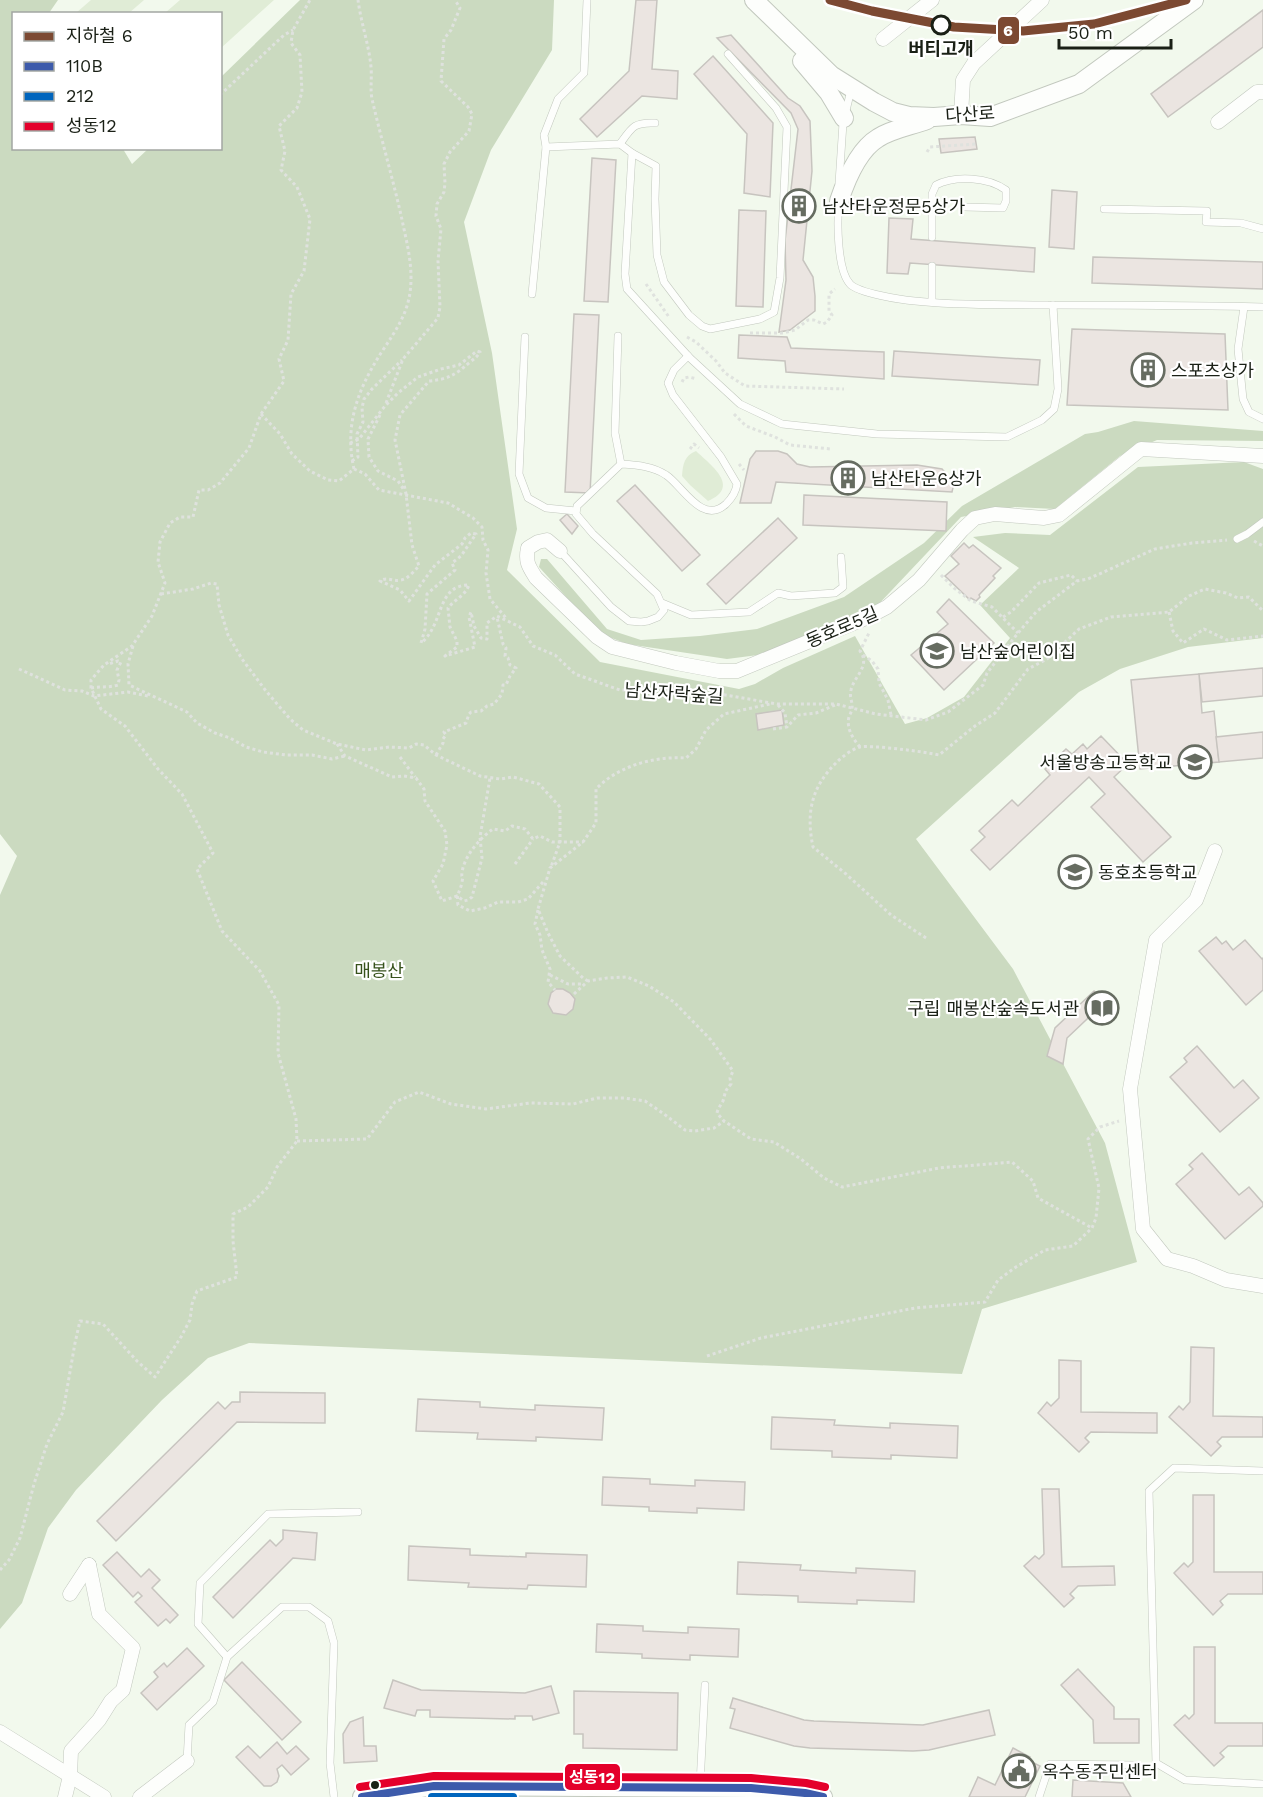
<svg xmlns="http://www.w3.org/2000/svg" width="1263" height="1797" font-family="'Work Sans','Noto Sans KR',sans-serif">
<rect width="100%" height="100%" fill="#f2f9ed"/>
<g fill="#e0ecd6">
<polygon points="91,0 144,0 129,13 76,13"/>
<polygon points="180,0 274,0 221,48 220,14 165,13"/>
<path d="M696 451C712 466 741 487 708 501L690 485 682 476C683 464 684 456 696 451Z"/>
</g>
<g fill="#cbdac0">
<polygon points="0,0 58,0 49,13 14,14 14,148 123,149 132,164 148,149 220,148 221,77 300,0 554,0 552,50 491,150 464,222 492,353 517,529 507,570 600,662 739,689 755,684 783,668 855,636 905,724 927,718 964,697 1010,638 980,605 1019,568 973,537 1005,533 1050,535 1138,467 1244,462 1263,469 1263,638 1188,647 1120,669 1079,692 916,839 1013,969 1105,1143 1137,1262 982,1309 962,1374 249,1343 208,1358 162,1400 76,1490 48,1528 22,1603 0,1629 0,895 17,856 0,834"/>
<polygon points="1134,421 1263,431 1263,441 1157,440 1120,456 1055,509 1015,507 961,517 874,609 758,655 727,659 627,644 599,633 539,567 541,559 547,559 607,629 641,640 700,636 757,629 844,597 924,543 962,506 1085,434 1098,432"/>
</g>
<g fill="#ebe5e1" stroke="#c7c4bf" stroke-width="1.5">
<polygon points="636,0 657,0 652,69 678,71 677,99 642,96 597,137 580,119 629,71"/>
<polygon points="1263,10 1263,47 1168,117 1151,94"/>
<polygon points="731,35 788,98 800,106 810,121 812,171 803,260 813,277 815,296 815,311 790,330 779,332 786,280 785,241 798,129 791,113 717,38"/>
<polygon points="713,56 773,123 770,197 744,193 747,134 694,74"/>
<polygon points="975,137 977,149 941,153 939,139"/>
<polygon points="592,158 616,160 608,302 584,301"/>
<polygon points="1052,190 1077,192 1074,249 1049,247"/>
<polygon points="739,210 766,211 763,307 736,306"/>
<polygon points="889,218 913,219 911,239 1035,248 1034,272 910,263 908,274 887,273"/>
<polygon points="1093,257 1263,262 1263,289 1092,283"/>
<polygon points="574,314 599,315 590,493 565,492"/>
<polygon points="1072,329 1225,334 1228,410 1067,405"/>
<polygon points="739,335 787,337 791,348 884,352 884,379 786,372 785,361 738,358"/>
<polygon points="894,351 1040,360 1038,385 892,376"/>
<polygon points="756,451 778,451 787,454 797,464 810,467 917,465 942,469 954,483 952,492 776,482 771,503 740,503 750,459"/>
<polygon points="635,485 700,555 682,571 617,501"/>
<polygon points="804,495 947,502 946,531 803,525"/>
<polygon points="567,514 578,526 572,534 560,520"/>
<polygon points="778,518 797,538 726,604 707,584"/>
<polygon points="964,543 969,548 973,545 1001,568 993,576 995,578 979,595 980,597 976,601 971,598 969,599 945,576 959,564 951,556"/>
<polygon points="949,599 994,643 944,690 911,655 948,624 937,612"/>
<polygon points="1263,668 1263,696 1202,702 1199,674"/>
<polygon points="1199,674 1202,713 1214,711 1219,762 1140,769 1131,680"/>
<polygon points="782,710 784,725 758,730 756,714"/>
<polygon points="1263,732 1263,758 1219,762 1216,737"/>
<polygon points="1101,736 1128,764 1114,777 1171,837 1143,862 1091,807 1105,794 1089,777 990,870 971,850 985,837 979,831 1012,800 1018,806 1050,775 1045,769 1066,749 1072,754 1083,744 1087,749"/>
<polygon points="1216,937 1222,944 1226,941 1233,950 1245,940 1262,959 1263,958 1263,990 1246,1005 1199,951"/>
<polygon points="556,989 563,989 570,993 575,999 573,1009 566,1015 553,1013 548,1004 551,993"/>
<polygon points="1094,991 1104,1003 1067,1038 1063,1064 1047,1056 1055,1028"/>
<polygon points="1197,1046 1234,1088 1243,1080 1259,1098 1220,1132 1170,1077 1187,1062 1184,1058"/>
<polygon points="1202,1153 1239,1195 1249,1187 1263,1203 1263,1206 1225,1239 1176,1184 1193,1169 1189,1165"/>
<polygon points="1191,1347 1214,1348 1213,1416 1263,1417 1263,1437 1222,1437 1217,1442 1221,1446 1211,1456 1169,1417 1179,1406 1183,1410 1190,1402"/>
<polygon points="1059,1360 1081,1361 1081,1412 1157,1413 1157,1433 1091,1432 1085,1438 1089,1442 1079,1452 1038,1413 1047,1402 1051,1406 1059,1398"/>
<polygon points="240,1392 325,1393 325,1423 237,1422 116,1541 97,1521 218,1402 225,1409 232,1402 240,1402"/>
<polygon points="418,1399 480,1402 480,1407 535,1410 535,1405 604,1408 602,1440 536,1437 536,1441 477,1439 478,1433 416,1431"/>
<polygon points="772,1417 835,1420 834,1425 890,1428 890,1423 958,1426 957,1458 891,1455 891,1459 832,1457 832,1451 771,1449"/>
<polygon points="603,1477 650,1479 650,1484 695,1486 695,1480 745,1482 744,1510 697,1508 697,1513 649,1511 649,1507 602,1505"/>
<polygon points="1042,1489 1059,1489 1062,1567 1114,1566 1115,1585 1078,1586 1070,1594 1074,1598 1064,1607 1024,1566 1035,1556 1039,1559 1044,1554"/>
<polygon points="1193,1495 1214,1495 1214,1572 1263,1572 1263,1594 1228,1594 1220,1601 1223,1605 1213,1615 1174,1573 1184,1563 1188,1567 1193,1562"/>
<polygon points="283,1530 317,1533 315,1560 293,1558 233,1618 213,1597 270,1540 276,1546 283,1539"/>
<polygon points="409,1546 470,1549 470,1555 526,1557 526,1553 587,1555 586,1587 528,1585 527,1589 468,1587 469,1583 408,1580"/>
<polygon points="117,1552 141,1577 149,1569 160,1580 152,1588 178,1615 170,1623 166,1619 158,1626 135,1602 142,1596 138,1592 133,1597 103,1565"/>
<polygon points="738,1562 801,1565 800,1570 856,1573 856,1568 915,1571 914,1602 857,1600 857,1604 798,1602 798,1596 737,1594"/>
<polygon points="597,1624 643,1626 643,1631 688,1633 688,1627 739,1629 738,1657 690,1655 690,1660 642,1658 642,1654 596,1652"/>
<polygon points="1194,1647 1215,1647 1215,1723 1263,1723 1263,1746 1228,1746 1220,1753 1224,1757 1214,1766 1174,1725 1185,1715 1189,1719 1194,1714"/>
<polygon points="187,1648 204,1666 157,1710 141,1693 158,1677 154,1672 164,1663 167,1667"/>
<polygon points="242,1662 301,1722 282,1740 224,1680"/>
<polygon points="1078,1669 1114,1707 1114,1719 1139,1719 1139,1743 1094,1743 1093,1720 1061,1685"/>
<polygon points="393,1680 421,1690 525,1693 551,1686 559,1713 533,1720 532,1716 515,1716 515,1719 430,1717 430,1710 417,1710 415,1716 384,1708"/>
<polygon points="574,1691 678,1693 677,1750 583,1748 583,1734 574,1734"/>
<polygon points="733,1698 804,1720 814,1721 923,1725 989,1710 995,1735 929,1750 913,1751 810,1748 794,1746 730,1728 735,1709 730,1708"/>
<polygon points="363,1717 364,1746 376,1746 377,1761 344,1763 343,1734 350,1722"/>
<polygon points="277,1742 287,1754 296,1746 309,1759 291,1775 282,1765 277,1769 279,1776 277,1782 271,1786 264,1786 236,1757 248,1746 260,1758"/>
<polygon points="1013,1748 1030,1757 1028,1760 1040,1766 1025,1797 969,1797 978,1777 995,1785"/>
<polygon points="1073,1780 1123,1783 1131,1797 1072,1797"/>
</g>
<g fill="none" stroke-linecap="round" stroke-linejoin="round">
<g stroke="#c2c8be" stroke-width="8">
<g id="service">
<polyline points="728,54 776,108 787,127 780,278 774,312 760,319 710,329 702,326 689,315 664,282 657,255 655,199 656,166 632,153 625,274 627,289 690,358 740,404 782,424 877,434 1007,437 1042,420 1054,409 1058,389 1053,305"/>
<path d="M620 144C632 127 634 122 655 123"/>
<polyline points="546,147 620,144 632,153"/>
<polyline points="839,183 843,123 851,90"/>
<path d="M839 203C837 221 837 270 850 284 858 293 902 300 915 301 959 306 1004 304 1048 305 1120 305 1191 305 1263 307"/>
<polyline points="1104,209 1207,211 1206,222 1241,223 1263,229"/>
<path d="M932 237V194L936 185C955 175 988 177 1006 190V201L1003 208 965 207"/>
<polyline points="932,266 932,302"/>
<polyline points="532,294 546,147 544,135 558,99 584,73 587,0"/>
<polyline points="1244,307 1238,349 1243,399 1249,412 1263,419"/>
<polyline points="618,336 615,433 621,464"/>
<polyline points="525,337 519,474 528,498 546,508 576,511"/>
<polyline points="1237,539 1247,534 1263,522"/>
<path d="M560 551 611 607 629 621 641 622 648 621 658 617 664 610 657 594 593 534 576 514 577 506 621 464C636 465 653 466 666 475 682 485 702 526 726 504 732 498 736 492 737 484L721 457 673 395 668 383 674 370 688 356"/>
<polyline points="662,603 691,615 749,612 778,593 791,596 835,593 843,587 841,557"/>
<polyline points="1263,1471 1174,1468 1149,1491 1156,1763 1185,1780 1263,1784"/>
<polyline points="227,1657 198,1624 200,1583 268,1514 358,1512"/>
<polyline points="187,1761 189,1725 213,1702 227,1657 282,1607 309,1607 328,1621 334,1643 330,1763 334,1797"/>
<polyline points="700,1785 705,1685"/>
<polyline points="1039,1797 1050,1764 1135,1765"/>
</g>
</g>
<g stroke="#c2c8be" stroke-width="15">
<g id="minor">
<polyline points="883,39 932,0"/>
<polyline points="961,115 963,80 974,63 1042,0"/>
<polyline points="1218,122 1257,92 1263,92"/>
<path d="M560 551 547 540 538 542 528 548C525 562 529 567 536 578L597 637 612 647 676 663 719 671H737L866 618 887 607 919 580 962 530 975 518 995 514 1044 518 1059 515 1141 449 1263 456"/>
<polyline points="1215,851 1196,900 1156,940 1130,1089 1143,1229 1167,1259 1193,1266 1226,1280 1263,1286"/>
<polyline points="70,1594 89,1565"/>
<polyline points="0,1732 104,1797"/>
<polyline points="65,1797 70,1776 71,1751 99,1720 111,1701 123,1690 133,1648 99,1614 89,1565"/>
<polyline points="140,1797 187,1761"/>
</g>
</g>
<g stroke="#c2c8be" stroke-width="20">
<g id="secondary">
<polyline points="754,0 831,75 874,102 893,112 909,116 934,117 961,115 990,117 1079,84 1194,0"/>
<polyline points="802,61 829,93 844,118"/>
<path d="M839 201C846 180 858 150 878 138 892 129 911 126 927 120"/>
<polyline points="362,1797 434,1786 751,1788 805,1793 823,1797"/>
</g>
</g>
<g stroke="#dfe2de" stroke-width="3" stroke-dasharray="3 3" stroke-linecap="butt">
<polyline points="220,95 284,35 293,30"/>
<polyline points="927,152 930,147 976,144"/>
<polyline points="646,284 669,317"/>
<polyline points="750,333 783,333 795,330 808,320 814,320 823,324 827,322 832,315 829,311 829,294 835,289"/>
<polyline points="687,337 696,342 716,361 725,373 745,386 844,389"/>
<polyline points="682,382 684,378 689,377 697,379"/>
<polyline points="386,403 403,359 438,318 440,307 438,261 441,229 436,216 437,204 444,192 445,183 444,164 450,152 469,131 472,114 468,107 441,81 444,39 451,30 460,8 455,0"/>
<polyline points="261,414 280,434 292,454 310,471 328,480 339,481 354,469"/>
<polyline points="734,414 746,426 775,437 790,445 831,449"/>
<polyline points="380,415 368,439 369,457 378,471 398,481 404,490"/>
<path d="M350 443 359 439 385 406 398 393 418 377 441 369 459 365 477 351 480 352C477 357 474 359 470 362 455 375 449 379 429 381L400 415 395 440 406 494 412 545 419 566C414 571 408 579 401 580 393 582 388 576 380 581L400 590 409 601 435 565 462 544 465 538 471 533 476 534 461 556 452 563 455 570 427 594 425 629 421 643C444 625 436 585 469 585 465 596 455 599 448 608L450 627 457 641V647L445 656 475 647 469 617 471 612 474 626 481 638 487 639V623L497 616 520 627 533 646 555 655 575 674 620 690H644L681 696 714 693 777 704H836L876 714 926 720 948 712 983 685 987 673 1018 633 1036 612 1077 581 1088 579 1155 549 1192 543 1227 540"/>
<polyline points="690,449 694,444 699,448"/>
<polyline points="352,461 358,457 357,434 363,422 362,408 364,399 372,389 402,360"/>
<polyline points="739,464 744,470"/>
<path d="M354 469C344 425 358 389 381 353 398 327 411 310 411 278 411 256 405 235 401 215 392 176 381 138 372 99 370 89 372 78 371 67 369 45 361 23 358 0"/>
<polyline points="354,469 365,474 379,490 448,503 473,518 482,527 483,540 488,550 486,573 490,599 506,618"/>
<polyline points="1254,541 1263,546"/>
<polyline points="941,575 954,588 971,601 992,607 1018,633"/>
<polyline points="161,594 193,589 211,583 217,584 219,605 228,635 242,659 266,691 290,719 303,730 337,744 366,750 389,747 409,748 416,744 424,745 436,755 480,776 500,779 513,777 539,784 560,807 560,842 583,842"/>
<polyline points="1169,612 1173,631 1183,643 1204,629 1227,640 1263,636"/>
<polyline points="1003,617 1011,612 1039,583 1071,575 1077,581"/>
<polyline points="133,646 128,664 129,685 187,712 197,723 215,733 230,738 246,747 263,752 286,755 312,755 332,759 345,756"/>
<polyline points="863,655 872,661 878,669 879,683 888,700 891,715"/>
<polyline points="19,669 65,690 82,691 94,696 128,692 148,696"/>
<path d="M91 688C100 686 108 688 118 685L119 680 117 670 121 662 118 661 109 664"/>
<polyline points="778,705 785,713 787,727"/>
<polyline points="773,729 787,727 798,715 816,713 835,705"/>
<polyline points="337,744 345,756 392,777 404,776 416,778 424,789 425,801 445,831 447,845 443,864 433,881 442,901 457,896 464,901 468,900 472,897 482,858 480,837 490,778"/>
<path d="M860 747C853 739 846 728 849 717 850 714 852 711 852 708 853 702 849 698 851 690 854 676 871 666 860 651L869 633"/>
<polyline points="436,755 443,743 443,739 446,735 444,732 466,723 469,714 471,712 481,711 487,706 494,704 502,694 503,685 506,685 510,676 516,668 510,665 508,658 505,656 506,648 503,644 497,617"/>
<polyline points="400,757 415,777"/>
<polyline points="515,864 533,839"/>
<path d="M543 882 528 899 518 902H498L485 908 470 911 458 905C456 893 460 893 462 882 464 872 461 881 462 872 465 855 480 838 493 829L505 831 512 826 525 829 533 839 540 836 552 842H560L551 867"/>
<polyline points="538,910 535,924 540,935 542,950 550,969 548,982 555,990"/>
<path d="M926 938 891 915 846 874 813 847C806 813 811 787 837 762 842 757 852 749 860 747 866 746 873 747 879 747 900 749 919 751 939 755L975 726 995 713 1028 669 1047 659 1079 629 1111 617 1169 612 1189 596 1205 589 1226 593 1238 598 1249 597 1263 611"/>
<polyline points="550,975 568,984 583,984"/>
<path d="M588 981 583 978 560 956 548 933 538 909 550 868 583 842 596 823V789C618 766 654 756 686 758L696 749 706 730 724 714 770 704"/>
<path d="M574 994 588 981 607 978 627 977 649 986 674 1002 711 1040 733 1071 730 1078 731 1084C724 1092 726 1091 723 1101 721 1105 718 1108 717 1113L724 1121 751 1139 774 1142 801 1159 824 1178 842 1187 939 1168 1012 1162 1033 1181 1038 1198 1092 1228"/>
<polyline points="297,1141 367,1139 395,1102 419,1092 451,1104 486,1109 530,1103 573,1104 597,1098 624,1098 645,1101 664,1114 685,1130 695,1131 714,1128 724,1121"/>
<polyline points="707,1356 761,1338 915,1308 985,1302 998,1280 1016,1267 1045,1250 1073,1246 1092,1228 1096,1218 1099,1188 1088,1139 1100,1127 1119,1121"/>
<polyline points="0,1570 9,1560 20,1538 34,1484 47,1444 63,1412 75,1343 80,1321 103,1324 137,1361 155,1377 181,1337 190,1320 192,1304 197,1291 237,1277 233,1241 233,1214 248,1207 268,1187 277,1167 297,1141 296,1119 278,1053 279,1005 260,971 222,931 197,869 213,853 182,794 158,769 125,726 101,709 91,688 91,680 104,665 132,646 152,616 165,583 158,562 160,542 170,523 180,517 193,517 199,490 208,490 220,483 249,448 261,414 284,381 279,359 288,340 291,294 304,271 310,219 297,187 281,170 285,151 279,126 297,108 302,92 300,55 291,43 293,30 310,0"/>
</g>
<use href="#service" stroke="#fdfefc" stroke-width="7"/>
<use href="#minor" stroke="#fdfefc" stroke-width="14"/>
<use href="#secondary" stroke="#fdfefc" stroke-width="18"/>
<g stroke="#fff" stroke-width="12">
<polyline id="bus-1" points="362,1797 434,1786 751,1788 805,1793 823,1797"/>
</g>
<g stroke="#fff" stroke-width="12">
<polyline id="bus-2" points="432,1797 513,1797"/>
</g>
<g stroke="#fff" stroke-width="12">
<polyline id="bus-3" points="360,1787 434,1776 751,1778 806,1783 825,1787"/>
</g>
<use href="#bus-1" stroke="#3d5bab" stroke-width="8"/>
<use href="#bus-2" stroke="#0065bd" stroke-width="8"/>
<use href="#bus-3" stroke="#e4002b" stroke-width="8"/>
<g stroke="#fff" stroke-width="14">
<polyline id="metro-1" points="830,0 872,11 954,27 1023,31 1094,24 1186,0"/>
</g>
<use href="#metro-1" stroke="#7c4932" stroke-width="9"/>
</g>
<defs>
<g id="building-ring" transform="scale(1.725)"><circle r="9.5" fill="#fff" stroke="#666c61" stroke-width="1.5"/><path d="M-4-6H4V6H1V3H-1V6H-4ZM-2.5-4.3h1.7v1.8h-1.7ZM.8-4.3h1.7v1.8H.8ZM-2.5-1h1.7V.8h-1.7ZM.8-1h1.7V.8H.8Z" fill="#666c61"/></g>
<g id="school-ring" transform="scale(1.725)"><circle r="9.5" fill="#fff" stroke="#666c61" stroke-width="1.5"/><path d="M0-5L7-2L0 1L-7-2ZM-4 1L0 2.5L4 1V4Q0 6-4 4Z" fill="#666c61"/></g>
<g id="library-ring" transform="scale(1.725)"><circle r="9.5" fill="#fff" stroke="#666c61" stroke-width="1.5"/><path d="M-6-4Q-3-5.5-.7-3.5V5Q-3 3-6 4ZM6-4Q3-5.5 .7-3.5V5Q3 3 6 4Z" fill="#666c61"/></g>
<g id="civic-ring" transform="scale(1.725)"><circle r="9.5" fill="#fff" stroke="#666c61" stroke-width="1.5"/><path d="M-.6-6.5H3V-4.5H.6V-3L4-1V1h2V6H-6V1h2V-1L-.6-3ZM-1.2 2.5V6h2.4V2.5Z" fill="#666c61"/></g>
</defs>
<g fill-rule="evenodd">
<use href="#building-ring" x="799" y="206"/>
<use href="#building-ring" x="1148" y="370"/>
<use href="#building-ring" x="848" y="478"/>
<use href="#school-ring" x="937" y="651"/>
<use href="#school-ring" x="1195" y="762"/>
<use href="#school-ring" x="1075" y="872"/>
<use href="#library-ring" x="1102" y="1008"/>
<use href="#civic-ring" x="1019" y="1771"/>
</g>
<circle fill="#fff" stroke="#1a2016" stroke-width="3" cx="941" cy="25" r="9"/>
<circle fill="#1a2016" stroke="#fff" stroke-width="2" cx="375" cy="1785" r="5"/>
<g text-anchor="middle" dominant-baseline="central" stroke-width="4.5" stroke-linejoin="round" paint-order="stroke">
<g font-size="18" font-weight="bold" fill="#1a2016" stroke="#fff">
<text x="941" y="48">버티고개</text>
</g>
<g font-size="18" fill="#1a2016" stroke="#fff">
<text transform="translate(970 114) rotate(-4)">다산로</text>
<text transform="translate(842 627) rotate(-23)">동호로5길</text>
<text transform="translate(674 693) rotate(4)">남산자락숲길</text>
</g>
<g font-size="18" fill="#1a2016" stroke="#fff" text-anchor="start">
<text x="822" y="206">남산타운정문5상가</text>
<text x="1171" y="370">스포츠상가</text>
<text x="871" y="478">남산타운6상가</text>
<text x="960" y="651">남산숲어린이집</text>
<text x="1172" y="762" text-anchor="end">서울방송고등학교</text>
<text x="1098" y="872">동호초등학교</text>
<text x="1079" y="1008" text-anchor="end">구립 매봉산숲속도서관</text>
<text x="1042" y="1771">옥수동주민센터</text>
</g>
<g font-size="18" fill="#37521c" stroke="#fff">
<text x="379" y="970">매봉산</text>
</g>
</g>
<g stroke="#fff" stroke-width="2">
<rect x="997" y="16" width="23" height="29" rx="6" fill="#7c4932"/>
<rect x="564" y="1763" width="57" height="28" rx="6" fill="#e4002b"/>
</g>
<g font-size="16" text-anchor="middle" font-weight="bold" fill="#fff">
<text x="1008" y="36">6</text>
<text x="592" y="1783">성동12</text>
</g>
<rect x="12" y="12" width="210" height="138" fill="#ffffff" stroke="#a3a6a2" stroke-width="1.5"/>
<rect x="24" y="32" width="30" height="9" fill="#7c4932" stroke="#a3a6a2" stroke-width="1.5"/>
<text x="66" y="42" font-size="18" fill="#1a2016">지하철 6</text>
<rect x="24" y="62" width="30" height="9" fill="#3d5bab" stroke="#a3a6a2" stroke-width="1.5"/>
<text x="66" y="72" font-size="18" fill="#1a2016">110B</text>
<rect x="24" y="92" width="30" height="9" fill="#0065bd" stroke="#a3a6a2" stroke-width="1.5"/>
<text x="66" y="102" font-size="18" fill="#1a2016">212</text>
<rect x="24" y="122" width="30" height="9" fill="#e4002b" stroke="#a3a6a2" stroke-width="1.5"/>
<text x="66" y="132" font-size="18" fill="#1a2016">성동12</text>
<path d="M1059 39v9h112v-9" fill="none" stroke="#1a2016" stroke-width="3"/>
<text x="1068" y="39" font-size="18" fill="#1a2016" stroke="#ffffff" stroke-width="4.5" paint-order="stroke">50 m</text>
</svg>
